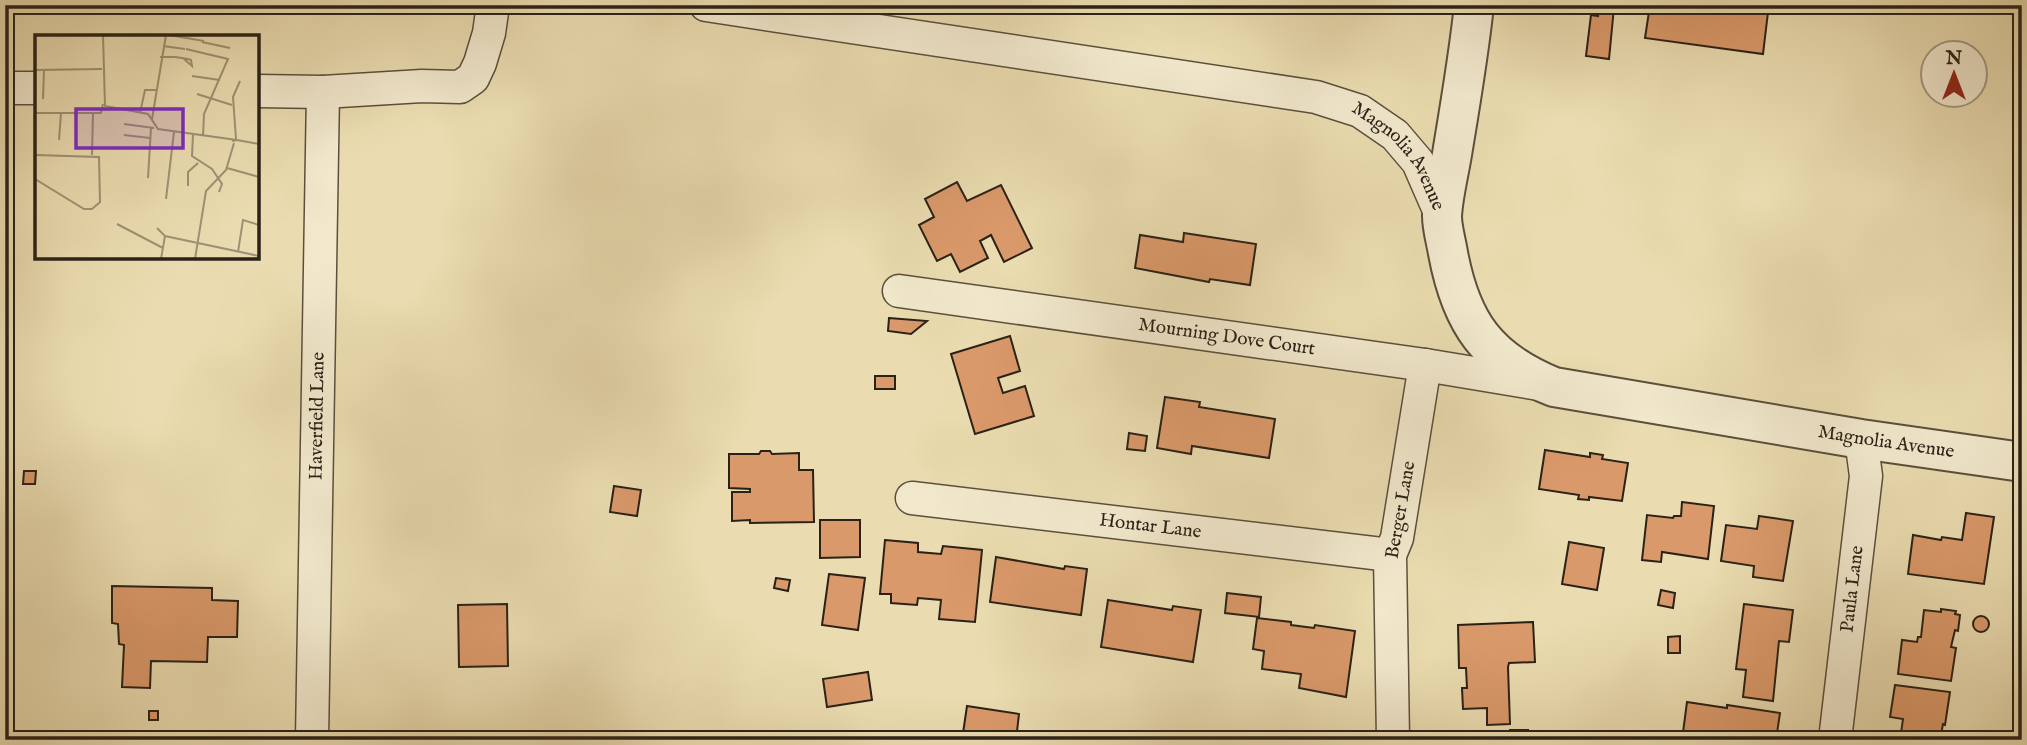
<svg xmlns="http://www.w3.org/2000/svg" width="2027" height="745" font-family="'IM FELL English',serif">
<rect width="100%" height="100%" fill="#eadcb0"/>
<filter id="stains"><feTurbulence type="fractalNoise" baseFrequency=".00286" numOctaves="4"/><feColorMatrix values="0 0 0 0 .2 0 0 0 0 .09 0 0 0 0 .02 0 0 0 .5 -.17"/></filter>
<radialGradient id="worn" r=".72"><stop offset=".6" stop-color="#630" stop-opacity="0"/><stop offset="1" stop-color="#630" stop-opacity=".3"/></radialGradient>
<g fill="#da996a" stroke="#2a2217" stroke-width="2">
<polygon points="1599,5 1614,7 1609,59 1586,56 1591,15 1598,16"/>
<polygon points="1650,5 1716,5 1768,12 1763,54 1645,38"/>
<polygon points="957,182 967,201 1001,185 1032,248 1004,262 991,235 980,241 988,258 960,272 951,254 937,261 919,225 934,217 925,199"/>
<polygon points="1184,233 1256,244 1250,285 1210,279 1209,282 1135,268 1140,235 1183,242"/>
<polygon points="889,318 927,321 911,334 888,331"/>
<polygon points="1010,336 1020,371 998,378 1003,393 1025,386 1034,416 975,434 951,354"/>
<rect x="875" y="376" width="20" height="13"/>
<polygon points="1165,397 1200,402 1199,407 1275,419 1269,458 1192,446 1191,454 1157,448"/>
<polygon points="1129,433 1147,436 1145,451 1127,449"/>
<polygon points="1545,450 1590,457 1590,453 1603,455 1602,459 1628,463 1622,501 1589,497 1589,500 1578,499 1579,495 1539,489"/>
<polygon points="761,451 770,451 772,454 799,453 799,470 813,470 814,522 750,523 750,520 732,521 732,492 750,492 750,489 729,488 729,454 759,454"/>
<polygon points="24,471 36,471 35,484 23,484"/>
<polygon points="614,486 641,490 637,516 610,512"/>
<polygon points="1682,502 1714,506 1708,559 1662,552 1661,562 1642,560 1647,515 1673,518 1674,516 1681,516"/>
<polygon points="1966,513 1994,517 1984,584 1908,574 1913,535 1941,540 1942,537 1962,540"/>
<polygon points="1759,516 1793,521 1783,581 1753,577 1754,566 1721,561 1726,525 1757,529"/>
<polygon points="820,520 860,520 860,557 820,558"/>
<polygon points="885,540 918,543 918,552 941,554 943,546 982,550 975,622 939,619 941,600 918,598 917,605 891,603 891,594 880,594"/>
<polygon points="1569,542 1604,548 1597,590 1562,584"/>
<polygon points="996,557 1064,569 1065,566 1087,569 1081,615 990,602"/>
<polygon points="829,574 865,578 858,630 822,625"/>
<polygon points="776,578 790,580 788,591 774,588"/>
<polygon points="112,586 212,588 212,600 238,601 237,637 208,637 207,662 151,661 150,688 122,687 124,645 119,644 118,624 112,623"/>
<polygon points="1661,590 1675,593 1673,608 1658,605"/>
<polygon points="1227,593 1261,597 1259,617 1225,613"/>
<polygon points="1108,600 1172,610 1173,606 1201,610 1193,662 1101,647"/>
<polygon points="507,604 508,666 459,667 458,605"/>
<polygon points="1744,604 1793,610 1789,642 1779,641 1773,701 1743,697 1746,670 1736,669"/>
<polygon points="1941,609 1956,611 1955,614 1960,615 1958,631 1955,630 1951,647 1956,648 1951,681 1898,674 1902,640 1917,642 1918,637 1921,637 1924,610 1941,612"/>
<circle cx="1981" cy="624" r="8"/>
<polygon points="1257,618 1291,622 1291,625 1314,628 1315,625 1355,631 1346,697 1299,688 1301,674 1262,669 1264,651 1253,649"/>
<polygon points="1533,622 1535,662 1509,663 1508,667 1510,724 1487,725 1487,708 1463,709 1462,688 1467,688 1466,668 1459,668 1458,625"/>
<polygon points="1680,636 1680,653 1668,653 1668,637"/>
<polygon points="868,672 872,700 827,707 823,679"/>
<polygon points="1895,685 1950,692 1945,725 1943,724 1940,740 1900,740 1903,719 1890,717"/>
<polygon points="1687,702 1727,708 1727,705 1780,713 1776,740 1682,740"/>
<polygon points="967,706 1019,714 1016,740 962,740"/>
<rect x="149" y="711" width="9" height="9"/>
<rect x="1510" y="730" width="18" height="10"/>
</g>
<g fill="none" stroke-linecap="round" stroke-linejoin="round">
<g stroke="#5a503d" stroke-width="35">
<g id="minor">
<path id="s1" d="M706 5 1316 97 1360 111 1395 135 1418 162 1442 217"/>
<polyline points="5,88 37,88"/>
<polyline points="257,91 323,92 422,86 460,87 473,78 480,63 489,33 493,5"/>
<path id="s2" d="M899 291 1425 365 1539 384"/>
<path id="s3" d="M912 498 1390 555"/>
<path id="s4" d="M312 740 323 92"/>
<polyline points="1393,740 1390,555 1397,538 1425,365"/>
<path id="s5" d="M1835 740 1866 476 1861 439"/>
</g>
</g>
<g stroke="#5a503d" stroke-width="42">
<g id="tertiary">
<path id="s6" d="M1474 5C1469 53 1461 100 1453 148 1450 169 1443 195 1442 216 1442 228 1446 241 1448 253 1461 323 1487 360 1554 387L1861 439 2022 462"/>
</g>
</g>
<use href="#minor" stroke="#f1e8cc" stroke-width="32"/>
<use href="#tertiary" stroke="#f1e8cc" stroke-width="38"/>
</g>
<g text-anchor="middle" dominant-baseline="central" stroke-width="5" stroke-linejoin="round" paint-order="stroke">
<g font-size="19" fill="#2a2217" stroke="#f1e8cc">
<text stroke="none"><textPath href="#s1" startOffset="724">Magnolia Avenue</textPath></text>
<text stroke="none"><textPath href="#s2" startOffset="331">Mourning Dove Court</textPath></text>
<text stroke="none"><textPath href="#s4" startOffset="324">Haverfield Lane</textPath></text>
<text stroke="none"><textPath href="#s6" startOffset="768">Magnolia Avenue</textPath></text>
<text transform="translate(1401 510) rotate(-80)">Berger Lane</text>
<text stroke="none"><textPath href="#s3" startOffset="240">Hontar Lane</textPath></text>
<text stroke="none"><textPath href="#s5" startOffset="152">Paula Lane</textPath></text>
</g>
</g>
<g transform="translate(35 35)">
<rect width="224" height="224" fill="#eadcb0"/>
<path fill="none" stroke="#9d9273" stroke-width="2" d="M68 0 70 71 113 79 123 94 202 105 197 106M134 0 169 6M167 7 195 13M128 11 150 14M151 14 193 24 169 79 168 101M125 22H140L153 24 156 25 157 31 149 24M0 35 67 34M157 41 185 45M162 59 197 70M8 64 9 35M0 78H66L68 69M105 78 110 55H121M117 84 131 0M89 89 119 93M158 99 157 121 177 134 187 149 184 157M89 100 115 103M201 104 198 62 205 46M24 105 26 78M202 105 224 109M0 120 64 122 65 167 57 174H49L0 144M57 120 58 78M192 133 224 142M113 143 116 93M153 151V137L163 128M131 164 139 97M82 189 128 213M122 193 130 201 224 221M203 217 208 185 224 190M126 224 130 201M160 224 171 156 191 135 199 108"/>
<path fill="#7b2cbf" fill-opacity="0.15" stroke="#7b2cbf" stroke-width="3.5" d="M41 74H148V113H41Z"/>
<rect width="224" height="224" fill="none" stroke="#2a2217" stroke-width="3.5"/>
</g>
<rect width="2027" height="745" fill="none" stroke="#eadcb0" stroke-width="28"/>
<rect x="7" y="7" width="2013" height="731" fill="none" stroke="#2a2217" stroke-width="3.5"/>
<rect x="14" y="14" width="1999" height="717" fill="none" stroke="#2a2217" stroke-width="2"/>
<g transform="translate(1954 74)"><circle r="33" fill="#f1e8cc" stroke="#a19984" stroke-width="2"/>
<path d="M0-5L12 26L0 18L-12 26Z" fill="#8f2418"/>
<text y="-10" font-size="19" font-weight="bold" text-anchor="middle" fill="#2a2217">N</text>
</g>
<rect width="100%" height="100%" filter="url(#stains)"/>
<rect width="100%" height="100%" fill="url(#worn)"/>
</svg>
